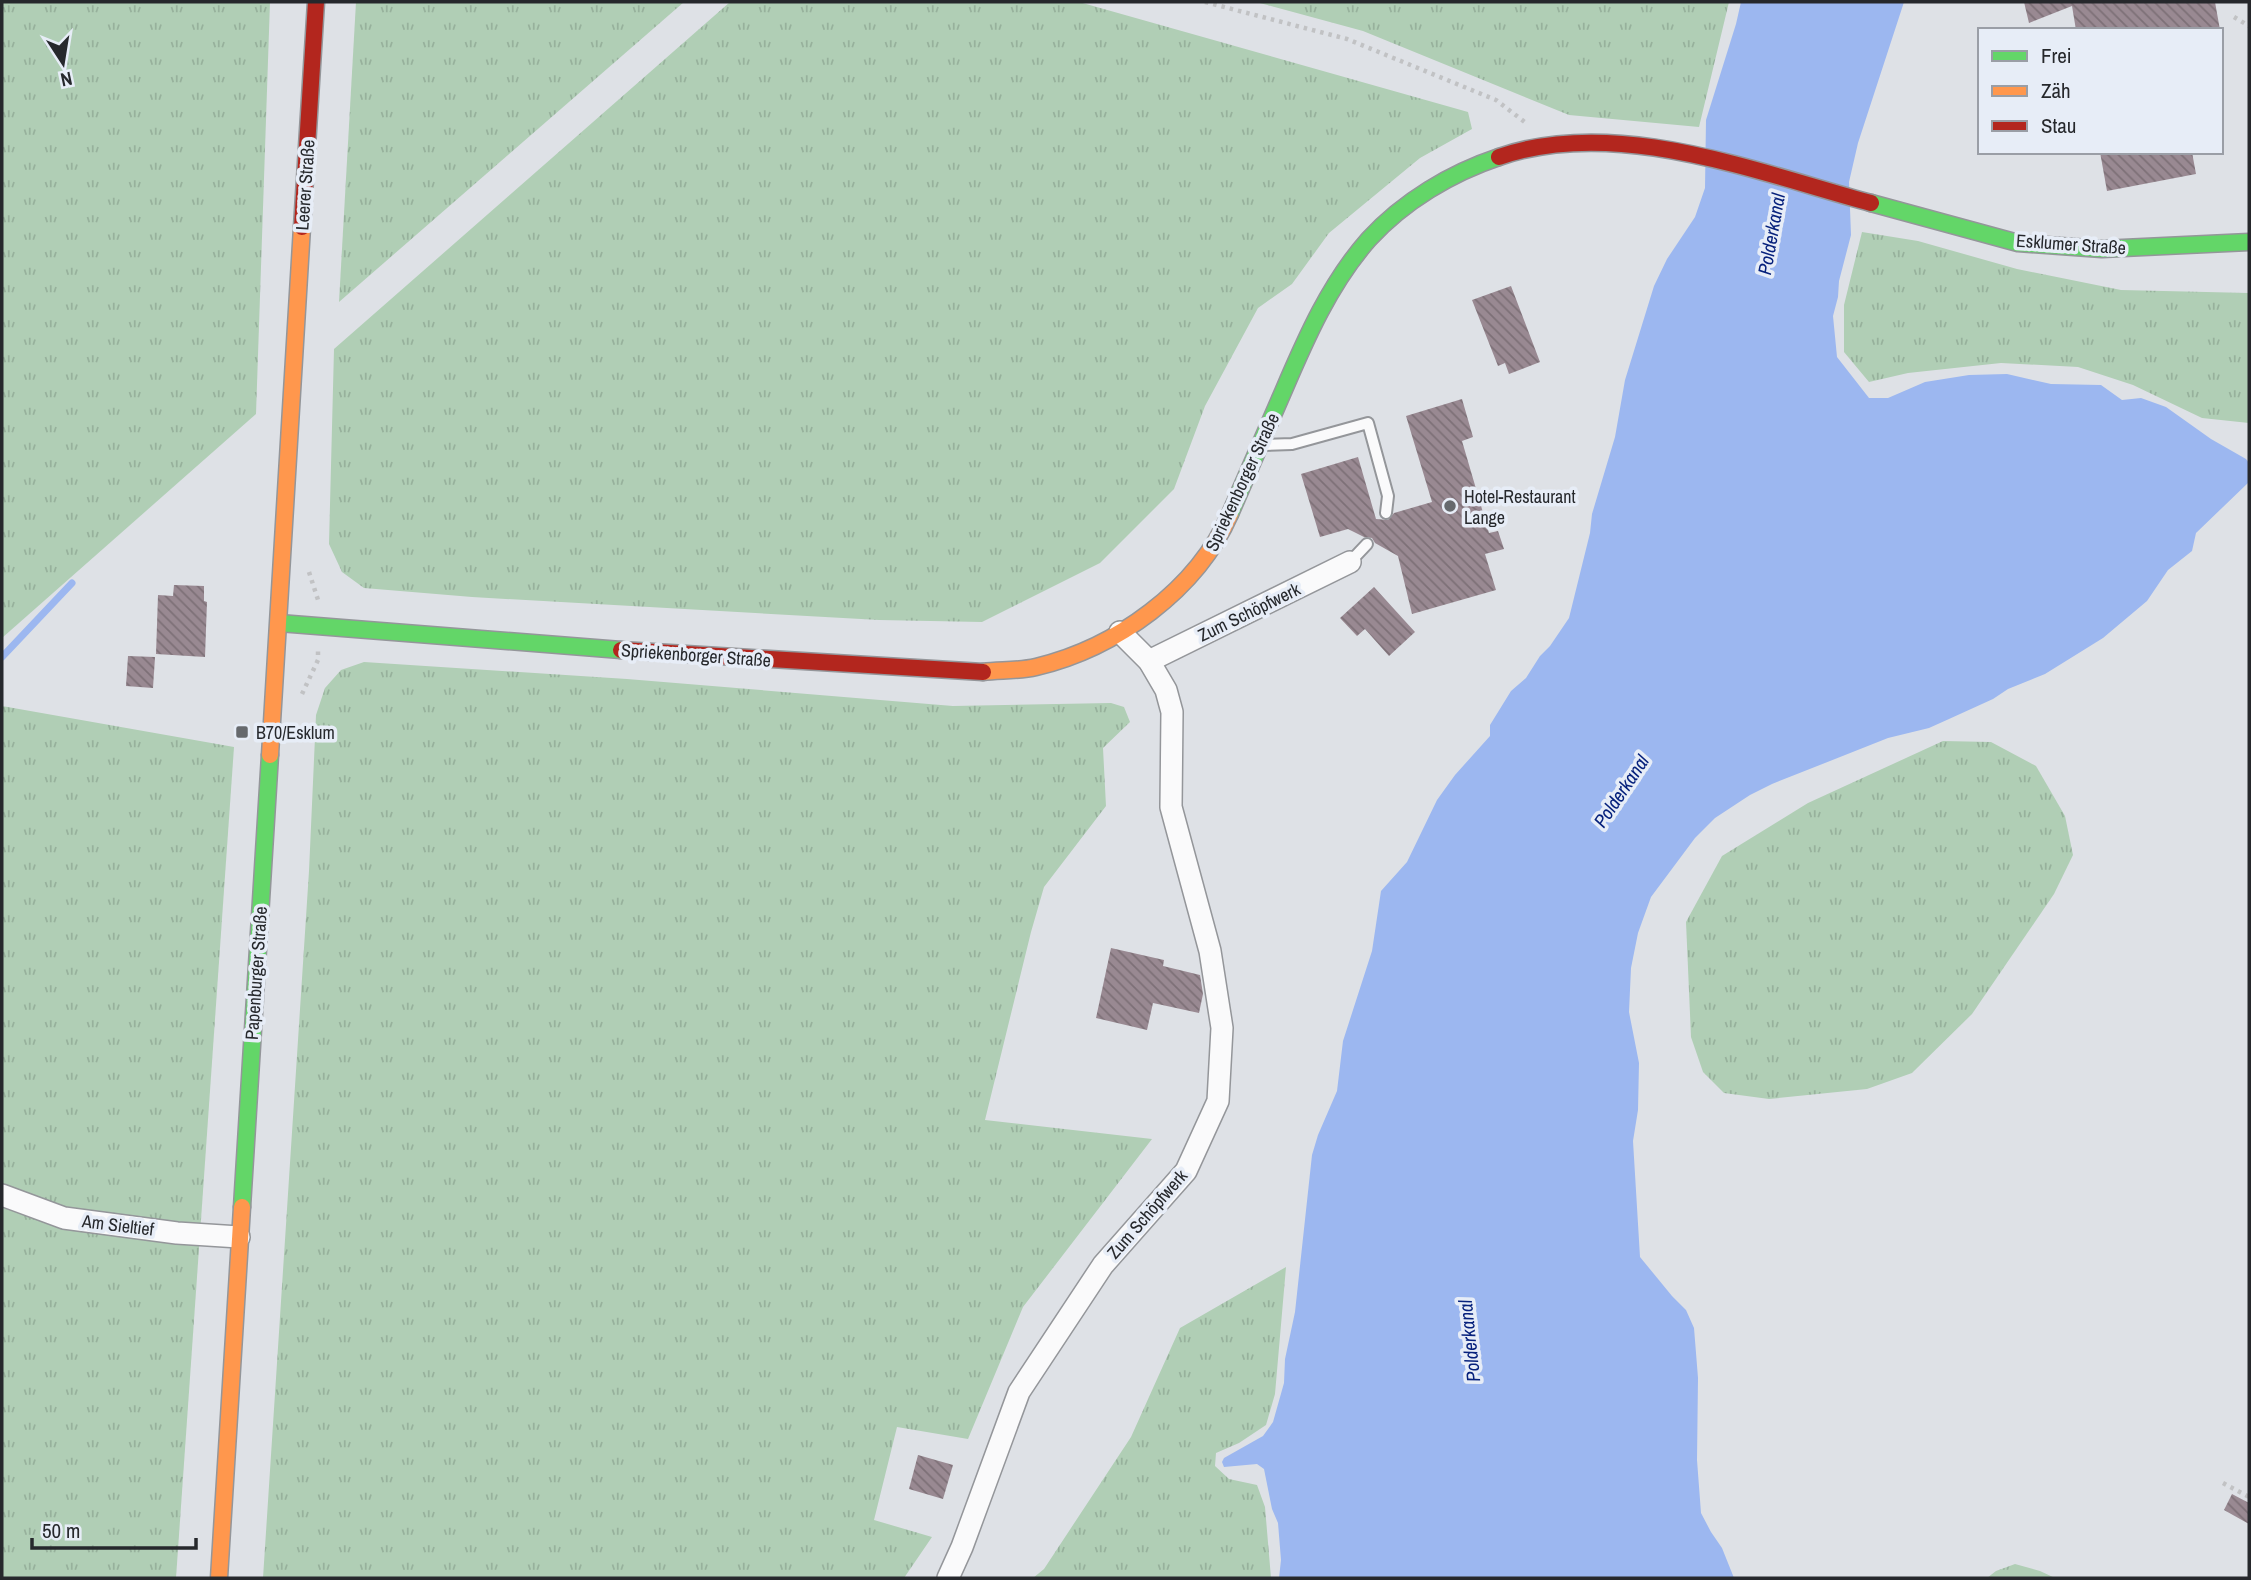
<svg xmlns="http://www.w3.org/2000/svg" width="2251" height="1580" font-family="'Archivo Narrow',sans-serif">
<defs>
<pattern id="grass-tufts" width="24" height="20" patternUnits="userSpaceOnUse" patternTransform="scale(1.75)"><rect width="24" height="20" fill="#b0ceb5"/><path d="M3 7l-1-3M5 7V3M7 7l1-3M15 17l-1-3M17 17v-4M19 17l1-3" fill="none" stroke="#97b19c"/></pattern>
<pattern id="building-back-hatch" width="6" height="6" patternUnits="userSpaceOnUse" patternTransform="scale(1.75)"><rect width="6" height="6" fill="#998992"/><path d="M-1 5l2 2M0 0l6 6M5-1l2 2" fill="none" stroke="#7d7077"/></pattern>
</defs>
<rect width="100%" height="100%" fill="#dee1e6"/>
<g fill="url(#grass-tufts)">
<polygon points="2,2 270,2 256,414 2,638"/>
<polygon points="356,2 684,2 339,302"/>
<polygon points="730,2 1079,2 1468,112 1472,129 1420,158 1329,233 1292,284 1258,308 1205,406 1174,489 1100,563 982,622 879,620 472,597 364,588 342,572 329,544 334,349"/>
<polygon points="1256,2 1729,2 1699,127 1569,115 1363,31"/>
<polygon points="1862,232 1918,241 2017,269 2121,290 2249,293 2249,423 2202,418 2133,385 2078,367 2001,363 1908,373 1869,382 1844,352 1844,305"/>
<polygon points="364,662 627,679 953,706 1111,703 1124,707 1130,722 1103,748 1106,806 1044,887 1031,932 985,1120 1152,1139 1023,1307 968,1439 897,1427 874,1520 932,1537 904,1578 263,1578 309,871 316,715 325,688 341,670"/>
<polygon points="2,706 234,747 176,1578 2,1578"/>
<polygon points="1943,741 1991,742 2036,766 2065,816 2073,855 2054,894 1972,1014 1912,1073 1867,1089 1769,1099 1724,1093 1703,1072 1691,1037 1686,922 1722,856 1808,803"/>
<polygon points="1286,1267 1275,1394 1266,1425 1239,1443 1216,1453 1215,1466 1229,1479 1257,1485 1265,1507 1271,1578 1033,1578 1044,1569 1131,1437 1180,1328"/>
<polygon points="2015,1564 2040,1571 2055,1578 1987,1578 1996,1571"/>
</g>
<polygon fill="#9cb7f0" points="1741,2 1904,2 1858,143 1849,182 1851,235 1839,281 1838,297 1833,316 1837,357 1869,398 1888,398 1925,382 1969,375 2007,374 2051,384 2101,385 2122,400 2141,398 2166,407 2211,439 2246,459 2249,463 2249,482 2196,533 2192,551 2168,570 2147,601 2103,638 2045,674 2008,689 1993,699 1949,719 1929,728 1888,738 1772,784 1750,795 1715,818 1695,838 1651,897 1638,933 1631,968 1629,1012 1639,1063 1638,1110 1633,1141 1640,1257 1672,1296 1686,1310 1694,1328 1698,1378 1697,1460 1701,1513 1711,1532 1722,1548 1734,1578 1279,1578 1281,1560 1278,1523 1272,1509 1264,1469 1257,1464 1224,1467 1222,1462 1224,1458 1263,1436 1273,1422 1284,1383 1285,1359 1295,1312 1312,1155 1318,1135 1337,1091 1343,1041 1372,951 1381,891 1407,862 1437,800 1455,775 1490,736 1490,725 1511,691 1526,678 1540,656 1550,646 1569,618 1590,533 1592,514 1615,437 1625,380 1654,286 1667,259 1695,217 1705,188 1706,120 1736,24"/>
<g fill="none" stroke-linecap="round" stroke-linejoin="round">
<polyline stroke="#9cb7f0" stroke-width="7" points="2,657 72,583"/>
</g>
<g fill="url(#building-back-hatch)">
<polygon points="2024,2 2215,2 2220,30 2076,30 2072,6 2029,23"/>
<polygon points="2100,152 2192,152 2196,174 2107,191"/>
<polygon points="1511,286 1540,362 1509,374 1505,363 1498,366 1472,300"/>
<polygon points="1462,399 1473,437 1462,441 1489,533 1498,531 1504,549 1485,554 1496,590 1412,614 1398,556 1375,543 1372,538 1364,537 1348,529 1320,537 1301,474 1358,457 1376,519 1388,520 1394,513 1432,502 1406,416"/>
<polygon points="174,585 204,586 204,601 207,602 205,657 156,654 158,595 173,596"/>
<polygon points="1374,587 1415,632 1389,656 1365,629 1357,636 1340,618"/>
<polygon points="128,656 155,657 153,688 126,686"/>
<polygon points="1111,948 1164,960 1163,966 1200,975 1203,994 1199,1013 1153,1003 1147,1030 1096,1018"/>
<polygon points="918,1455 953,1465 943,1499 909,1489"/>
<polygon points="2232,1494 2249,1503 2249,1524 2224,1510"/>
</g>
<g fill="none" stroke-linecap="round" stroke-linejoin="round">
<g stroke="#94969a" stroke-width="14">
<g id="lane">
<polyline points="1263,445 1292,444 1368,423 1388,496 1386,513"/>
<polyline points="1350,562 1367,544"/>
</g>
</g>
<g stroke="#94969a" stroke-width="24">
<g id="street">
<polyline points="1149,661 1350,562"/>
<polyline points="2,1195 64,1218 177,1233 239,1237"/>
<polyline points="948,1578 962,1547 1019,1392 1103,1265 1186,1171 1218,1101 1222,1028 1210,951 1171,807 1172,712 1166,690 1149,661 1120,632"/>
</g>
</g>
<g stroke="#94969a" stroke-width="19">
<g id="fast">
<polyline points="1871,203 2018,243 2102,249 2249,242"/>
<path d="M1230 514C1248 473 1265 433 1283 392 1306 338 1330 283 1369 239 1404 201 1451 173 1499 157"/>
<polyline points="279,623 621,650"/>
<polyline points="242,1207 270,755"/>
</g>
</g>
<g stroke="#94969a" stroke-width="19">
<g id="slow">
<path d="M983 672C1000 670 1019 671 1036 667 1116 648 1197 590 1230 514"/>
<polyline points="270,755 302,227"/>
<polyline points="219,1578 242,1207"/>
</g>
</g>
<g stroke="#94969a" stroke-width="19">
<g id="jam">
<path d="M1499 157C1616 116 1756 172 1871 203"/>
<polyline points="302,227 316,2"/>
<polyline points="621,650 983,672"/>
</g>
</g>
<g stroke="#c1c2c4" stroke-width="4.5" stroke-dasharray="3.5 5" stroke-linecap="butt">
<polyline points="1205,2 1347,39 1496,100 1526,123"/>
<polyline points="2234,17 2249,26"/>
<polyline points="309,572 319,603"/>
<polyline points="302,694 318,660 318,651"/>
<polyline points="2223,1483 2249,1497"/>
</g>
<use href="#lane" stroke="#fafafb" stroke-width="10"/>
<use href="#street" stroke="#fafafb" stroke-width="21"/>
<use href="#fast" stroke="#63d668" stroke-width="16"/>
<use href="#slow" stroke="#ff974d" stroke-width="16"/>
<use href="#jam" stroke="#b3261e" stroke-width="16"/>
</g>
<g fill="#66696d" stroke="#e7edf7" stroke-width="2.5">
<circle cx="1450" cy="506" r="7"/>
<rect x="235" y="725" width="14" height="14" rx="3.5"/>
</g>
<g text-anchor="middle" dominant-baseline="central" stroke-width="7" stroke-linejoin="round" paint-order="stroke">
<g font-size="18" fill="#26282c" stroke="#e7edf7">
<text transform="translate(305 185) rotate(-86)">Leerer Straße</text>
<text transform="translate(2071 244) rotate(4)">Esklumer Straße</text>
<text transform="translate(1242 482) rotate(-65)">Spriekenborger Straße</text>
<text transform="translate(1249 612) rotate(-26)">Zum Schöpfwerk</text>
<text transform="translate(696 655) rotate(4)">Spriekenborger Straße</text>
<text transform="translate(256 973) rotate(-86)">Papenburger Straße</text>
<text transform="translate(1147 1214) rotate(-49)">Zum Schöpfwerk</text>
<text transform="translate(118 1225) rotate(7)">Am Sieltief</text>
</g>
<g font-size="18" fill="#26282c" stroke="#e7edf7" text-anchor="start">
<text x="1464" y="496">Hotel-Restaurant<tspan x="1464" dy="21">Lange</tspan></text>
<text x="256" y="732">B70/Esklum</text>
</g>
<g font-size="19" font-style="italic" fill="#06217c" stroke="#e7edf7">
<text transform="translate(1771 234) rotate(-80)">Polderkanal</text>
<text transform="translate(1621 791) rotate(-56)">Polderkanal</text>
<text transform="translate(1469 1341) rotate(-96)">Polderkanal</text>
</g>
</g>
<rect width="2251" height="1580" fill="none" stroke="#26282c" stroke-width="7"/>
<rect x="1978" y="28" width="245" height="126" fill="#e7edf7" stroke="#9a9ea6" stroke-width="2"/>
<rect x="1992" y="51" width="35" height="10" fill="#63d668" stroke="#9a9ea6" stroke-width="2"/>
<text x="2041" y="63" font-size="21" fill="#26282c">Frei</text>
<rect x="1992" y="86" width="35" height="10" fill="#ff974d" stroke="#9a9ea6" stroke-width="2"/>
<text x="2041" y="98" font-size="21" fill="#26282c">Zäh</text>
<rect x="1992" y="121" width="35" height="10" fill="#b3261e" stroke="#9a9ea6" stroke-width="2"/>
<text x="2041" y="133" font-size="21" fill="#26282c">Stau</text>
<g transform="translate(63 63) rotate(168)" stroke="#e7edf7" stroke-width="5" paint-order="stroke">
<path d="M0-5L12 26L0 18L-12 26Z" fill="#26282c"/>
<text y="-10" font-size="19" font-weight="bold" text-anchor="middle" fill="#26282c">N</text>
</g>
<path d="M32 1538v10h164v-10" fill="none" stroke="#26282c" stroke-width="3.5"/>
<text x="42" y="1538" font-size="21" fill="#26282c" stroke="#e7edf7" stroke-width="5" paint-order="stroke">50 m</text>
</svg>
